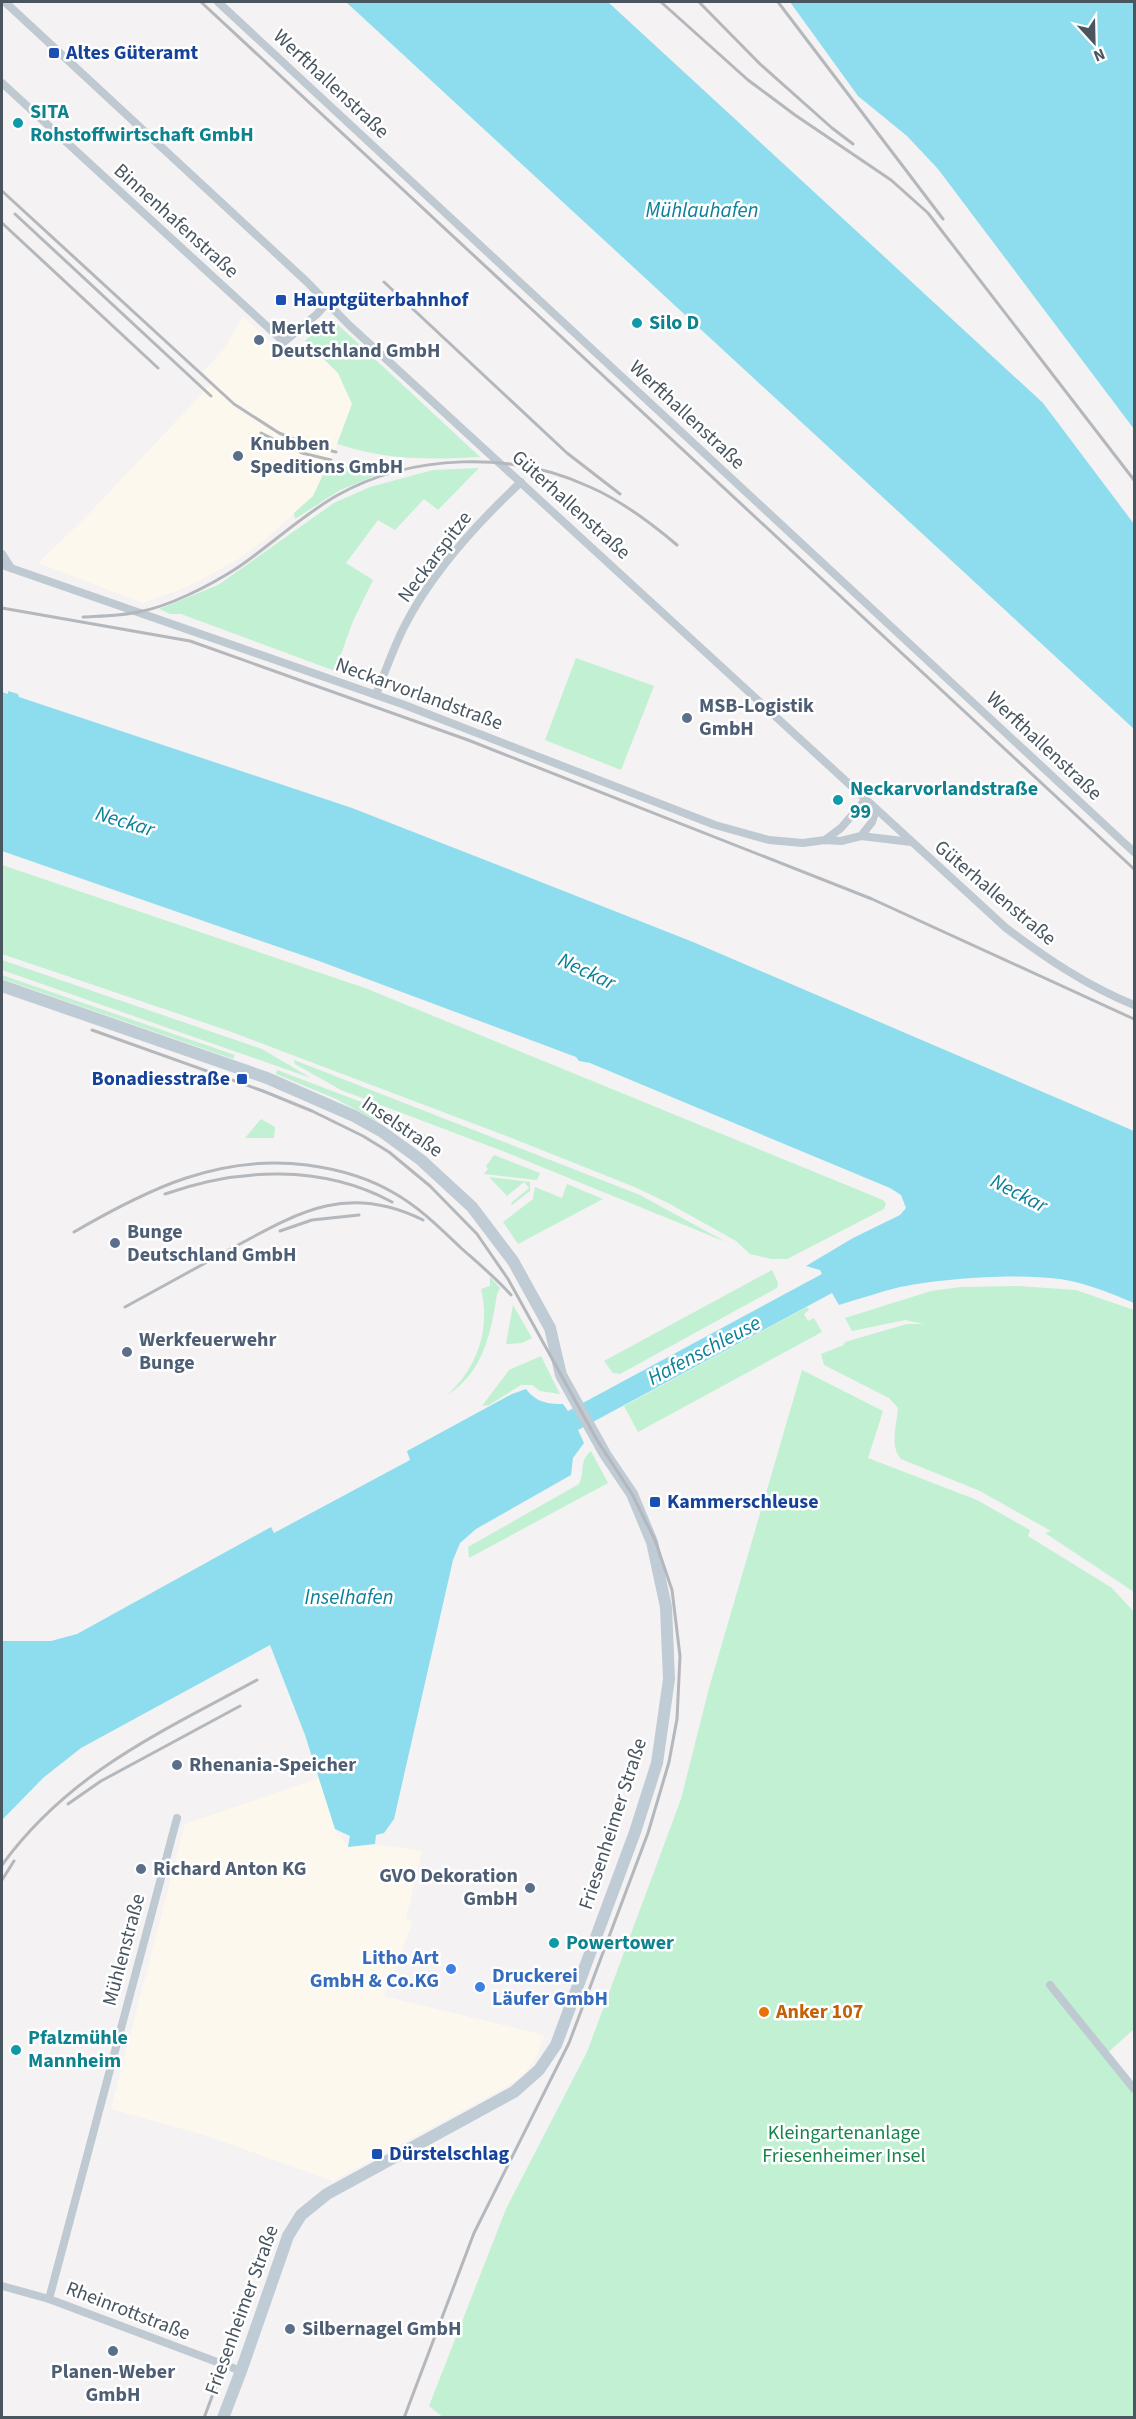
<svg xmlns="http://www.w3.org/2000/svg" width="1136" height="2419" font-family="'Source Sans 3',sans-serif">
<rect width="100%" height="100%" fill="#f4f2f2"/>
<g fill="#fdf8ed">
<polygon points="243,317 286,356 305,341 338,373 352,404 336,447 313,496 267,538 237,560 189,586 143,603 38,563 84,519 213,382 203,372 224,349"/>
<polygon points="319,1778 335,1829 348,1847 375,1844 422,1851 406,1919 413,1921 384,1996 544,2035 539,2053 526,2072 508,2086 333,2181 204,2135 111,2109 185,1824"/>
</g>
<g fill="#c1f1d2">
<path d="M333 320 480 457C428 460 387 460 337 444L352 404 338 373 305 341 325 321Z"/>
<polygon points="328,464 353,468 395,468 340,490 295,519 294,513 313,496"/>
<polygon points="479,468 438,510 424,499 395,530 378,520 346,563 373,580 353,621 335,671 181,614 170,614 159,609 218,585 334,503 370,487 433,470"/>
<polygon points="576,658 654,686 621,770 545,740"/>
<polygon points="2,865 365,988 883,1200 886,1204 884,1209 787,1259 771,1259 750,1254 736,1241 670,1204 637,1188 509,1137 229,1031 2,954"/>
<polygon points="2,960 262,1049 311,1078 2,970"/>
<polygon points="2,975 25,983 235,1055 233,1059 2,979"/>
<polygon points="294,1060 640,1195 726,1242 505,1152 341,1090 295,1064"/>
<polygon points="277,1070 382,1110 385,1116 380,1121 376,1121 336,1099 276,1074"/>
<polygon points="261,1119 275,1127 274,1138 245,1138"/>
<polygon points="394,1120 407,1124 406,1127 431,1137 424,1151 391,1127"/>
<polygon points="494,1155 540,1173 537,1180 484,1174 488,1169 486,1166"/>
<polygon points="489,1177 530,1182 530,1191 512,1205 511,1203 529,1188 524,1182 507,1196"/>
<polygon points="567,1184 603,1199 518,1244 503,1222 533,1199 535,1187 562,1198"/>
<polygon points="772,1270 778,1283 777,1288 620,1374 613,1373 604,1361"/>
<path d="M490 1277 500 1288 497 1294C491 1333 483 1373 447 1395 477 1369 491 1329 481 1289L490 1286Z"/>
<path d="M1018 1286 1076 1290 1134 1310V1592L1045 1533 1051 1531 980 1491 901 1459C889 1445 897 1425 898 1408L889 1398 824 1365 821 1354 844 1345 845 1342 907 1324H924L905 1320 852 1331 845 1318 931 1291 961 1287Z"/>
<polygon points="513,1305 532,1338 522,1343 506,1344"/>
<polygon points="807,1307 809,1310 804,1314 808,1321 814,1318 822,1332 638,1432 624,1406"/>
<polygon points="541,1356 560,1394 540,1391 532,1385 521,1385 489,1405 482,1406 509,1370"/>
<polygon points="802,1370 883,1411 868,1458 977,1500 1030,1530 1028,1536 1112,1588 1134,1612 1134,2029 1104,2056 1134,2095 1134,2417 444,2418 429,2406 506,2209 587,2052 681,1799 709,1688"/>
<path d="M591 1451 608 1483 469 1558 468 1547 579 1484C586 1470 578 1462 591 1451Z"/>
</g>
<g fill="#8dddef">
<polygon points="346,2 608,2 1043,403 1134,524 1134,729"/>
<polygon points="790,2 1134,2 1134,429 938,169 907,136 858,96"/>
<path d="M8 691 18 694 19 697 352 808 485 860 693 942 1134 1131V1303C1110 1293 1086 1283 1060 1279 1016 1273 944 1278 900 1287 880 1292 859 1299 839 1305L832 1293 578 1430 584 1443 573 1458 571 1475 476 1529 460 1543 453 1560 394 1819 384 1833 376 1835 375 1844 348 1847 350 1836 335 1829 305 1735 270 1645 81 1748 43 1778 2 1820V1641H51L77 1634 271 1527 274 1533 410 1460 407 1451 512 1394 526 1389C536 1402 547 1404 563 1404L568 1411 822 1274 820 1270 806 1266 853 1238 900 1215 906 1208 901 1195 890 1188 590 1063 579 1061 576 1057 319 961 2 851V692L8 694Z"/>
</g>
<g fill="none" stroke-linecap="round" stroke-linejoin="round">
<g stroke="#bfc9d1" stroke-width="8">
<path d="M5 2 307 282 349 325 1006 928C1046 958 1087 986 1134 1005"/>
<polyline points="218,2 1134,852"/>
<polyline points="2,83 284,342 317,314 328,302"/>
<polyline points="2,554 11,568"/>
<polyline points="2,565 402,704 715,825 769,840 803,843 825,840 841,841 861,836 872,822 876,810"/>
<path d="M376 695C385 672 393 649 404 627 432 572 476 524 521 482"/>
<polyline points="861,836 911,842"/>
<polyline points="825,840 841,828 865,800"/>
<polyline points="1050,1985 1134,2089"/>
<polyline points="2,2286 49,2299 241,2371"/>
<polyline points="49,2299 177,1818"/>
</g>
<polyline stroke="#bfcbd5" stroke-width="12" points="2,986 267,1078 354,1116 381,1131 421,1160 472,1207 513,1261 550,1328 561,1375 605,1454 632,1494 652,1542 666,1607 669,1679 657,1763 635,1832 556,2045 539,2070 514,2092 327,2194 301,2215 288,2236 241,2371 223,2418"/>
<g stroke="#b4b7bc" stroke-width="3">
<polyline points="201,2 1134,869"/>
<polyline points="661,2 748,80 795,115 891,180 928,213 1134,480"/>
<polyline points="699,2 760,64 832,128 853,144"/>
<polyline points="778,2 943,219"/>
<polyline points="2,191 234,404 279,433 311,446 336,452"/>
<polyline points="15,214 211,396"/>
<polyline points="2,223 158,368"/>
<polyline points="384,282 567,453 620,494"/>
<polyline points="261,433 302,453 331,460"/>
<polyline points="2,608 190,641 468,740 872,899 1134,1019"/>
<path d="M83 617C101 616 120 616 138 612 168 607 211 585 237 568 271 545 300 517 336 496 412 453 512 451 590 487 622 501 650 522 677 545"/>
<polyline points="92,1030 263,1091 312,1111 363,1136 389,1152 430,1186 477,1234 508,1279 597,1440 632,1494 655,1540 672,1590 680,1656 677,1719 669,1762 648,1833 569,2043 474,2233 404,2418"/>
<path d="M165 1194C238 1168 322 1164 392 1202"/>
<polyline points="280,1231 312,1220 359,1215"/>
<path d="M74 1232C148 1189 219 1154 307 1165 337 1169 367 1177 394 1193 419 1207 440 1228 461 1248 478 1263 496 1278 511 1295"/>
<path d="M125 1307C160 1288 194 1269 229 1250 297 1213 346 1182 423 1220"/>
<polyline points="68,1804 101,1781 240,1706"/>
<path d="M2 1865C69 1773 159 1733 257 1680"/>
<polyline points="2,1880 14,1861"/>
<polyline points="204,2418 246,2305"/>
</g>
</g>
<g fill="#1a4fb4" stroke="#fff" stroke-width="2">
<rect x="48" y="47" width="12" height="12" rx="3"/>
<rect x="275" y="294" width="12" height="12" rx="3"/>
<rect x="236" y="1073" width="12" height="12" rx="3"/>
<rect x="649" y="1496" width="12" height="12" rx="3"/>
<rect x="371" y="2148" width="12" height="12" rx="3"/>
</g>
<g fill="#0f9aa8" stroke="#fff" stroke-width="2">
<circle cx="18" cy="123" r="6"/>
<circle cx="637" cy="323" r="6"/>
<circle cx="838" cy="800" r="6"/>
<circle cx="554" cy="1943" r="6"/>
<circle cx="16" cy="2050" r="6"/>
</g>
<g fill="#5c6f8a" stroke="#fff" stroke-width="2">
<circle cx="259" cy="340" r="6"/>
<circle cx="238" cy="456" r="6"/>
<circle cx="687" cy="718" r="6"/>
<circle cx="115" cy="1243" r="6"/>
<circle cx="127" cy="1352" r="6"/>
<circle cx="177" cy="1765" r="6"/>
<circle cx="141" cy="1869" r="6"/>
<circle cx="530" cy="1888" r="6"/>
<circle cx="290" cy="2329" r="6"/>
<circle cx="113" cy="2351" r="6"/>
</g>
<g fill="#3f7fe0" stroke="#fff" stroke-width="2">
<circle cx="451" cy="1969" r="6"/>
<circle cx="480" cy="1987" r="6"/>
</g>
<circle fill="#e8710a" stroke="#fff" stroke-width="2" cx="764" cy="2012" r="6"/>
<g text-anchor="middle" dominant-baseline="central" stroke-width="5" stroke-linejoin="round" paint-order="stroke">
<g font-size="20" font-weight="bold" fill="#164399" stroke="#fff" text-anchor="start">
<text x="66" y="53">Altes Güteramt</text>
<text x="293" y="300">Hauptgüterbahnhof</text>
<text x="230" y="1079" text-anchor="end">Bonadiesstraße</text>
<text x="667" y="1502">Kammerschleuse</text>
<text x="389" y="2154">Dürstelschlag</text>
</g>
<g font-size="20" fill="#495660" stroke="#fff">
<text transform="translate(331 84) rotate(43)">Werfthallenstraße</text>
<text transform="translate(176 221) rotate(42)">Binnenhafenstraße</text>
<text transform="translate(687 415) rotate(43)">Werfthallenstraße</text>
<text transform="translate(571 505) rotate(42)">Güterhallenstraße</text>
<text transform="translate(435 557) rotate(-53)">Neckarspitze</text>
<text transform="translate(419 694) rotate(20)">Neckarvorlandstraße</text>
<text transform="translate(1044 746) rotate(43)">Werfthallenstraße</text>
<text transform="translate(995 893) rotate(40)">Güterhallenstraße</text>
<text transform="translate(402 1127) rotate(34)">Inselstraße</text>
<text transform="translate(613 1824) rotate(-72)">Friesenheimer Straße</text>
<text transform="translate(124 1950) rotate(-75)">Mühlenstraße</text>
<text transform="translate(242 2310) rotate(-70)">Friesenheimer Straße</text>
<text transform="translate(128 2311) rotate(21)">Rheinrottstraße</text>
</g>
<g font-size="20" font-weight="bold" fill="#0d838f" stroke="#fff" text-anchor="start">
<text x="30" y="112">SITA<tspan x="30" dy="23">Rohstoffwirtschaft GmbH</tspan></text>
<text x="649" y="323">Silo D</text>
<text x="850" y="789">Neckarvorlandstraße<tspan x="850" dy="23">99</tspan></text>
<text x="566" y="1943">Powertower</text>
<text x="28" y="2038">Pfalzmühle<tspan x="28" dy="23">Mannheim</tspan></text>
</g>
<g font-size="20" font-weight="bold" fill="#4e5e75" stroke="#fff" text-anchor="start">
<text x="271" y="328">Merlett<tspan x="271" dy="23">Deutschland GmbH</tspan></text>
<text x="250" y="444">Knubben<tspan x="250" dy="23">Speditions GmbH</tspan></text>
<text x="699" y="706">MSB-Logistik<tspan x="699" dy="23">GmbH</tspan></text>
<text x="127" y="1232">Bunge<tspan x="127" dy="23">Deutschland GmbH</tspan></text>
<text x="139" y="1340">Werkfeuerwehr<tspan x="139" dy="23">Bunge</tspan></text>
<text x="189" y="1765">Rhenania-Speicher</text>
<text x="153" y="1869">Richard Anton KG</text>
<text x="518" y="1876" text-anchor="end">GVO Dekoration<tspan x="518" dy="23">GmbH</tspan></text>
<text x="302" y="2329">Silbernagel GmbH</text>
<text x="113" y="2372" text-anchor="middle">Planen-Weber<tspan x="113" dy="23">GmbH</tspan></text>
</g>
<g font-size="20" font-weight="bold" fill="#366cbe" stroke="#fff" text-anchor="end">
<text x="439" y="1958">Litho Art<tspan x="439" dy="23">GmbH &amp; Co.KG</tspan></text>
<text x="492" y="1976" text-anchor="start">Druckerei<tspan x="492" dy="23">Läufer GmbH</tspan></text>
</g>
<g font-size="20" font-weight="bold" fill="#c56008" stroke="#fff" text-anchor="start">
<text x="776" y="2012">Anker 107</text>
</g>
<g font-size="20" fill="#15854a" stroke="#fff">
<text x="844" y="2133">Kleingartenanlage<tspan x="844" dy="23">Friesenheimer Insel</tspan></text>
</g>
<g font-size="21" font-style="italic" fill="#0a809b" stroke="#fff">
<text x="702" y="210">Mühlauhafen</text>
<text transform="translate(125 821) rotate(17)">Neckar</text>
<text transform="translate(587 971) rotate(25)">Neckar</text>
<text transform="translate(1019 1193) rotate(27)">Neckar</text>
<text transform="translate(704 1350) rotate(-28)">Hafenschleuse</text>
<text x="349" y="1597">Inselhafen</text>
</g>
</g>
<rect width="1136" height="2419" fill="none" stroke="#495660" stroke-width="6"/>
<g transform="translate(1094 42) rotate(158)" stroke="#ffffff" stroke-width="4.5" paint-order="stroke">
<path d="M0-4.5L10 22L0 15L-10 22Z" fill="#495660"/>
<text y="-9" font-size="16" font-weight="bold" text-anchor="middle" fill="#495660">N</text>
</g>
</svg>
